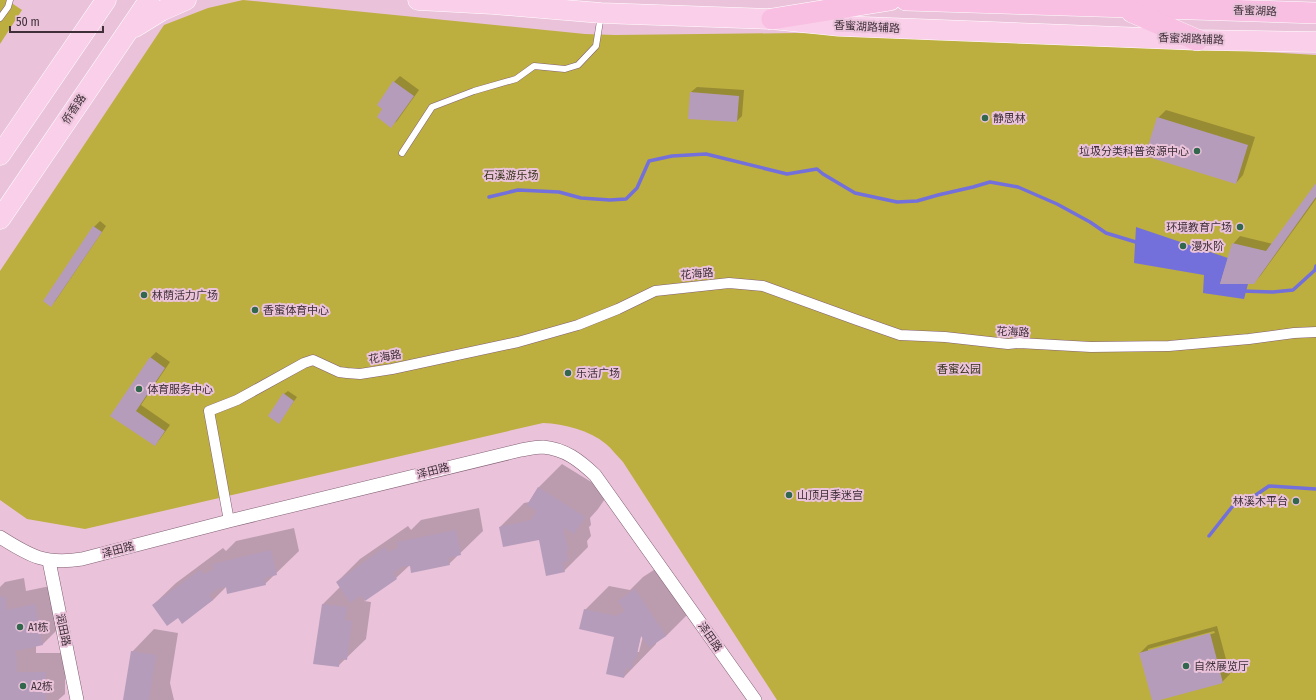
<svg xmlns="http://www.w3.org/2000/svg" width="1316" height="700" font-family="'Fira Sans Condensed','Noto Sans SC',sans-serif">
<rect width="100%" height="100%" fill="#eac3da"/>
<g fill="#bdae40">
<polygon points="0,0 7,0 22,10 0,44"/>
<path d="M243 0 585 34 615 35 797 33 840 34 1197 48 1316 55V700H777L623 462C617 456 612 449 606 444 589 430 565 424 543 423L85 529 27 519 0 500V271L164 25 208 8Z"/>
</g>
<polygon fill="#7370db" points="1136,227 1228,258 1220,284 1248,284 1244,299 1203,293 1204,275 1134,263"/>
<g fill="#0003" fill-rule="evenodd">
<polygon points="400,76 419,90 397,121 391,126 384,109 394,82"/>
<polygon points="697,87 744,90 742,116 737,121 691,92"/>
<polygon points="1166,110 1255,137 1243,175 1236,183 1158,118"/>
<polygon points="1316,184 1316,199 1261,275 1254,283 1233,244 1240,236 1273,244"/>
<polygon points="100,221 106,226 56,300 51,306 94,227"/>
<polygon points="156,352 170,362 141,405 170,425 160,439 155,445 112,416 150,358"/>
<polygon points="288,391 297,397 279,422 284,394"/>
<polygon points="562,464 609,493 598,509 590,518 591,525 589,527 591,536 587,541 588,547 564,571 539,538 500,527 524,503 529,502 538,488"/>
<polygon points="479,508 483,531 449,564 411,564 396,578 364,601 371,602 366,639 338,666 323,604 340,587 337,582 360,559 408,526 411,530 421,520"/>
<polygon points="294,528 299,551 265,584 227,586 213,600 182,622 178,617 153,605 176,583 223,548 226,551 236,541"/>
<path d="M660 566 690 612 666 636 656 642V644L624 677 615 636 585 610 609 586 630 590 643 577ZM642 631 644 632 639 652H637Z"/>
<polygon points="24,578 26,591 55,585 62,625 43,644 36,645 36,653 65,653 65,694 58,700 0,700 0,587 5,582"/>
<path d="M1217 626 1230 674 1222 682 1153 700 1140 653 1148 645ZM1214 631 1215 633 1148 651V649Z"/>
<polygon points="154,629 178,633 170,683 174,700 124,700 132,652"/>
</g>
<g fill="none" stroke-linecap="round" stroke-linejoin="round">
<g stroke="#7370db" stroke-width="3.5">
<polyline points="489,197 518,190 559,192 581,198 610,200 626,199 637,188 649,161 672,156 706,154 787,174 817,169 823,174 855,193 897,202 917,201 938,195 973,187 990,182 1018,187 1057,204 1090,222 1106,233 1139,243"/>
<polyline points="1242,291 1273,292 1293,290 1315,270 1316,266"/>
<polyline points="1209,536 1232,507 1253,497 1269,486 1316,489"/>
</g>
</g>
<g fill="#b69cbb">
<polygon points="393,81 414,96 391,128 377,117 382,109 377,105"/>
<polygon points="690,92 739,96 737,122 688,119"/>
<polygon points="1157,117 1248,145 1236,184 1145,156"/>
<polygon points="1316,183 1316,197 1254,284 1220,284 1232,243 1266,251"/>
<polygon points="93,226 102,232 51,307 43,301"/>
<polygon points="150,357 165,368 136,411 165,431 155,446 110,416"/>
<polygon points="283,393 294,401 279,424 268,416"/>
<polygon points="538,487 585,517 574,534 563,527 568,550 566,551 568,561 562,562 565,572 546,576 539,540 503,547 499,527 531,520 537,511 527,505"/>
<polygon points="456,530 461,555 448,558 450,565 411,573 410,566 401,567 393,573 397,579 365,601 361,595 350,603 336,582 385,547 388,552 398,548 397,542"/>
<polygon points="271,550 277,575 264,578 266,585 227,594 226,587 217,589 209,595 213,600 182,624 178,618 167,626 152,605 200,570 204,574 214,569 213,564"/>
<polygon points="635,589 666,636 649,648 641,636 636,659 634,659 632,669 626,668 624,678 606,674 614,637 579,629 584,609 616,616 625,611 618,601"/>
<polygon points="5,596 7,610 35,604 43,645 15,651 17,659 17,672 46,672 46,700 0,700 0,597"/>
<polygon points="322,604 347,607 345,620 352,621 347,660 340,659 339,667 313,664"/>
<polygon points="1210,633 1223,683 1160,700 1152,700 1139,653"/>
<polygon points="131,651 156,655 149,700 123,700"/>
</g>
<g fill="none" stroke-linecap="round" stroke-linejoin="round">
<g stroke="#826075" stroke-width="7">
<g id="service">
<polyline points="0,18 8,7 10,0"/>
<polyline points="402,153 432,107 474,91 516,79 534,66 565,69 578,65 596,46 601,15"/>
</g>
</g>
<g stroke="#826075" stroke-width="11">
<polyline id="pedestrian" points="229,521 209,411 237,400 304,363 313,360 339,372 347,373 360,374 392,369 518,342 578,325 618,309 655,291 729,283 763,286 857,320 900,335 945,337 1008,344 1019,343 1091,347 1169,346 1249,339 1294,333 1316,332"/>
</g>
<g stroke="#826075" stroke-width="14">
<g id="minor">
<path d="M0 537C30 556 45 565 82 559L229 521 521 450C527 449 536 447 543 447 565 449 579 460 595 475L755 700"/>
<polyline points="49,561 77,700"/>
</g>
</g>
<g stroke="#fff" stroke-width="21">
<g id="primary">
<polyline points="418,0 493,4 601,13 772,19 839,26 1197,40 1316,42"/>
<polyline points="135,27 161,11 186,0"/>
<polyline points="0,155 106,0"/>
<polyline points="0,219 149,0"/>
</g>
</g>
<g stroke="#fff" stroke-width="22">
<g id="trunk">
<polyline points="906,0 1316,13"/>
<polyline points="1132,12 1197,40"/>
<polyline points="772,19 890,0"/>
</g>
</g>
<use href="#service" stroke="#fff" stroke-width="6"/>
<use href="#pedestrian" stroke="#fff" stroke-width="10"/>
<use href="#minor" stroke="#fff" stroke-width="13"/>
<use href="#primary" stroke="#facfe9" stroke-width="20"/>
<use href="#trunk" stroke="#f8bfe2" stroke-width="21"/>
</g>
<g fill="#30674d" stroke="#eac3da" stroke-width="1.5">
<circle cx="985" cy="118" r="4"/>
<circle cx="1197" cy="151" r="4"/>
<circle cx="1240" cy="227" r="4"/>
<circle cx="1183" cy="246" r="4"/>
<circle cx="144" cy="295" r="4"/>
<circle cx="255" cy="310" r="4"/>
<circle cx="568" cy="373" r="4"/>
<circle cx="139" cy="389" r="4"/>
<circle cx="789" cy="495" r="4"/>
<circle cx="1296" cy="501" r="4"/>
<circle cx="20" cy="627" r="4"/>
<circle cx="1186" cy="666" r="4"/>
<circle cx="23" cy="686" r="4"/>
</g>
<g text-anchor="middle" dominant-baseline="central" stroke-width="4" stroke-linejoin="round" paint-order="stroke">
<g font-size="11" fill="#3e2f38" stroke="#eac3da">
<text transform="translate(1255 11) rotate(2)">香蜜湖路</text>
<text transform="translate(867 27) rotate(3)">香蜜湖路辅路</text>
<text transform="translate(1191 39) rotate(2)">香蜜湖路辅路</text>
<text transform="translate(74 109) rotate(-56)">侨香路</text>
<text transform="translate(697 274) rotate(-5)">花海路</text>
<text transform="translate(1013 332) rotate(3)">花海路</text>
<text transform="translate(385 357) rotate(-10)">花海路</text>
<text transform="translate(433 471) rotate(-14)">泽田路</text>
<text transform="translate(118 550) rotate(-15)">泽田路</text>
<text transform="translate(63 630) rotate(78)">润田路</text>
<text transform="translate(710 637) rotate(55)">泽田路</text>
</g>
<g font-size="11" fill="#3e2f38" stroke="#eac3da" text-anchor="start">
<text x="993" y="118">静思林</text>
<text x="1189" y="151" text-anchor="end">垃圾分类科普资源中心</text>
<text x="1232" y="227" text-anchor="end">环境教育广场</text>
<text x="1191" y="246">漫水阶</text>
<text x="152" y="295">林荫活力广场</text>
<text x="263" y="310">香蜜体育中心</text>
<text x="576" y="373">乐活广场</text>
<text x="147" y="389">体育服务中心</text>
<text x="797" y="495">山顶月季迷宫</text>
<text x="1288" y="501" text-anchor="end">林溪木平台</text>
<text x="28" y="627">A1栋</text>
<text x="1194" y="666">自然展览厅</text>
<text x="31" y="686">A2栋</text>
</g>
<g font-size="11" fill="#333018" stroke="#eac3da">
<text x="511" y="175">石溪游乐场</text>
<text x="959" y="369">香蜜公园</text>
</g>
</g>
<path d="M10 26v6h93v-6" fill="none" stroke="#3e2f38" stroke-width="2"/>
<text x="16" y="26" font-size="12" fill="#3e2f38" stroke="#eac3da" stroke-width="3" paint-order="stroke">50 m</text>
</svg>
